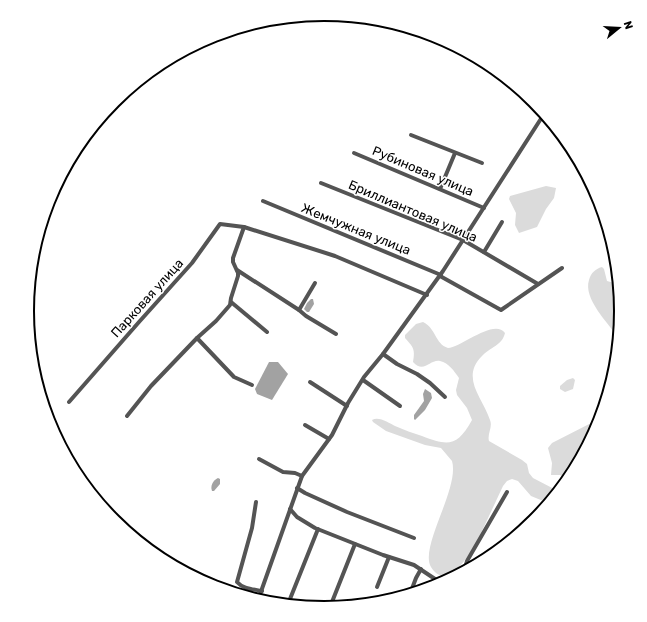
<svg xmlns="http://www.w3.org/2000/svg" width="647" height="622" font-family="Rubik,sans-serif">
<rect width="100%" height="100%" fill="#fff"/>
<g fill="#dbdbdb">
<polygon points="546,186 556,188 554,198 546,209 537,227 519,233 515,225 516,213 509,199 510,196"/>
<path d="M602 267 604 269 607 281 618 284 620 311 618 338C608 322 583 299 589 280 591 273 595 269 602 267Z"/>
<path d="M423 322C436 328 435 344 448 348 462 347 494 318 505 333 502 346 490 347 482 356 460 378 483 398 490 420 493 427 487 434 489 441L522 460 527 464 529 473 533 478 558 491 548 503 531 496 518 481 512 479 507 481 503 486 475 546C466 559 446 591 431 567 419 547 460 488 452 461L441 448 425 445 386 431 373 422 372 420C379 416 389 423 395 426 404 430 413 433 422 436 448 446 457 447 472 420L467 408 457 395 456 390 459 378C454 371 449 363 440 361 430 359 424 374 413 362 415 349 414 348 405 338V335L416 324Z"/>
<polygon points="573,378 575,380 573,389 565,392 560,389 560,386 567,380"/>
<polygon points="599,419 598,425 570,477 565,478 560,475 551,475 552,463 548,448 552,443"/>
</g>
<g fill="#a2a2a2">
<polygon points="311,299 313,299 314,304 309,312 307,312 304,309 307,303"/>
<polygon points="269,362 278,362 288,374 272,400 257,394 255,389"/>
<polygon points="425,389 431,393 432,398 425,410 415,420 414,419 414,415 424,401 423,394"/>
<path d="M218 478 220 479V484L214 491H212C210 486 213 480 218 478Z"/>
</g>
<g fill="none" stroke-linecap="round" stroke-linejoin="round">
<g stroke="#545454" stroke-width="4">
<polyline points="484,63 497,71"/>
<polyline points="411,135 482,163"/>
<polyline points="354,153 484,208"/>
<polyline points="321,183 463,240 538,284"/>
<polyline points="440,189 455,153"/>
<polyline points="263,201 441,275"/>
<polyline points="484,252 502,222"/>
<polyline points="237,270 299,310 306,316 336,334"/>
<polyline points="440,276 501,310 562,268"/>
<polyline points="231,302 267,332"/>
<polyline points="299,310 315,283"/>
<polyline points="197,338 234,377 252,385"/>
<polyline points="383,354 397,364 417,374 430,383 445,397"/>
<polyline points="363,380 400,406"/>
<polyline points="310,382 347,406"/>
<polyline points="69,402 139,322 192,263 220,224 244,227 335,256 427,295"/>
<polyline points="127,416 151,386 197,338 216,321 230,305 231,298 238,276 238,273 233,262 233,258 244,227"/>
<polyline points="305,425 329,439"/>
<polyline points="259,459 283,472 295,473 302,476"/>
<polyline points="297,488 305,493 347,512 414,538"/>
<path d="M256 502 252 528 237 582C243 589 253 589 262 591"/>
<polyline points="290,509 297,517 315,528 383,555 414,565 441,583"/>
<polyline points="464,571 467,561 507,492"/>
<polyline points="377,587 389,557"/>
<polyline points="410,594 416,578 421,569"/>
<polyline points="258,600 302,476 332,435 348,403 364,377 383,354 443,271 544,114"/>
<polyline points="288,604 318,529"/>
<polyline points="330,607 355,544"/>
</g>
</g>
<g text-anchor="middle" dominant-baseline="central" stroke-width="3" stroke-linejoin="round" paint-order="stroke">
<g font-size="13" fill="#000" stroke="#fff">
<text transform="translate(423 171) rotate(23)">Рубиновая улица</text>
<text transform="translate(413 211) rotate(23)">Бриллиантовая улица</text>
<text transform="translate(356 229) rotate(22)">Жемчужная улица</text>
<text transform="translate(147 298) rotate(-48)">Парковая улица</text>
</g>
</g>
<path d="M0 0H647V622H0ZM34 311a290 290 0 1 1 580 0a290 290 0 1 1-580 0Z" fill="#fff" fill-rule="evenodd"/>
<path fill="none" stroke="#000" stroke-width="2" d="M34 311a290 290 0 1 1 580 0a290 290 0 1 1-580 0Z"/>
<g transform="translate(619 28) rotate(72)" stroke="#ffffff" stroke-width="3" paint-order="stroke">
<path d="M0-3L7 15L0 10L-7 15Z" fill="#000000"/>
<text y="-6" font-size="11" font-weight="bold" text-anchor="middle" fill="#000000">N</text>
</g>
</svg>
